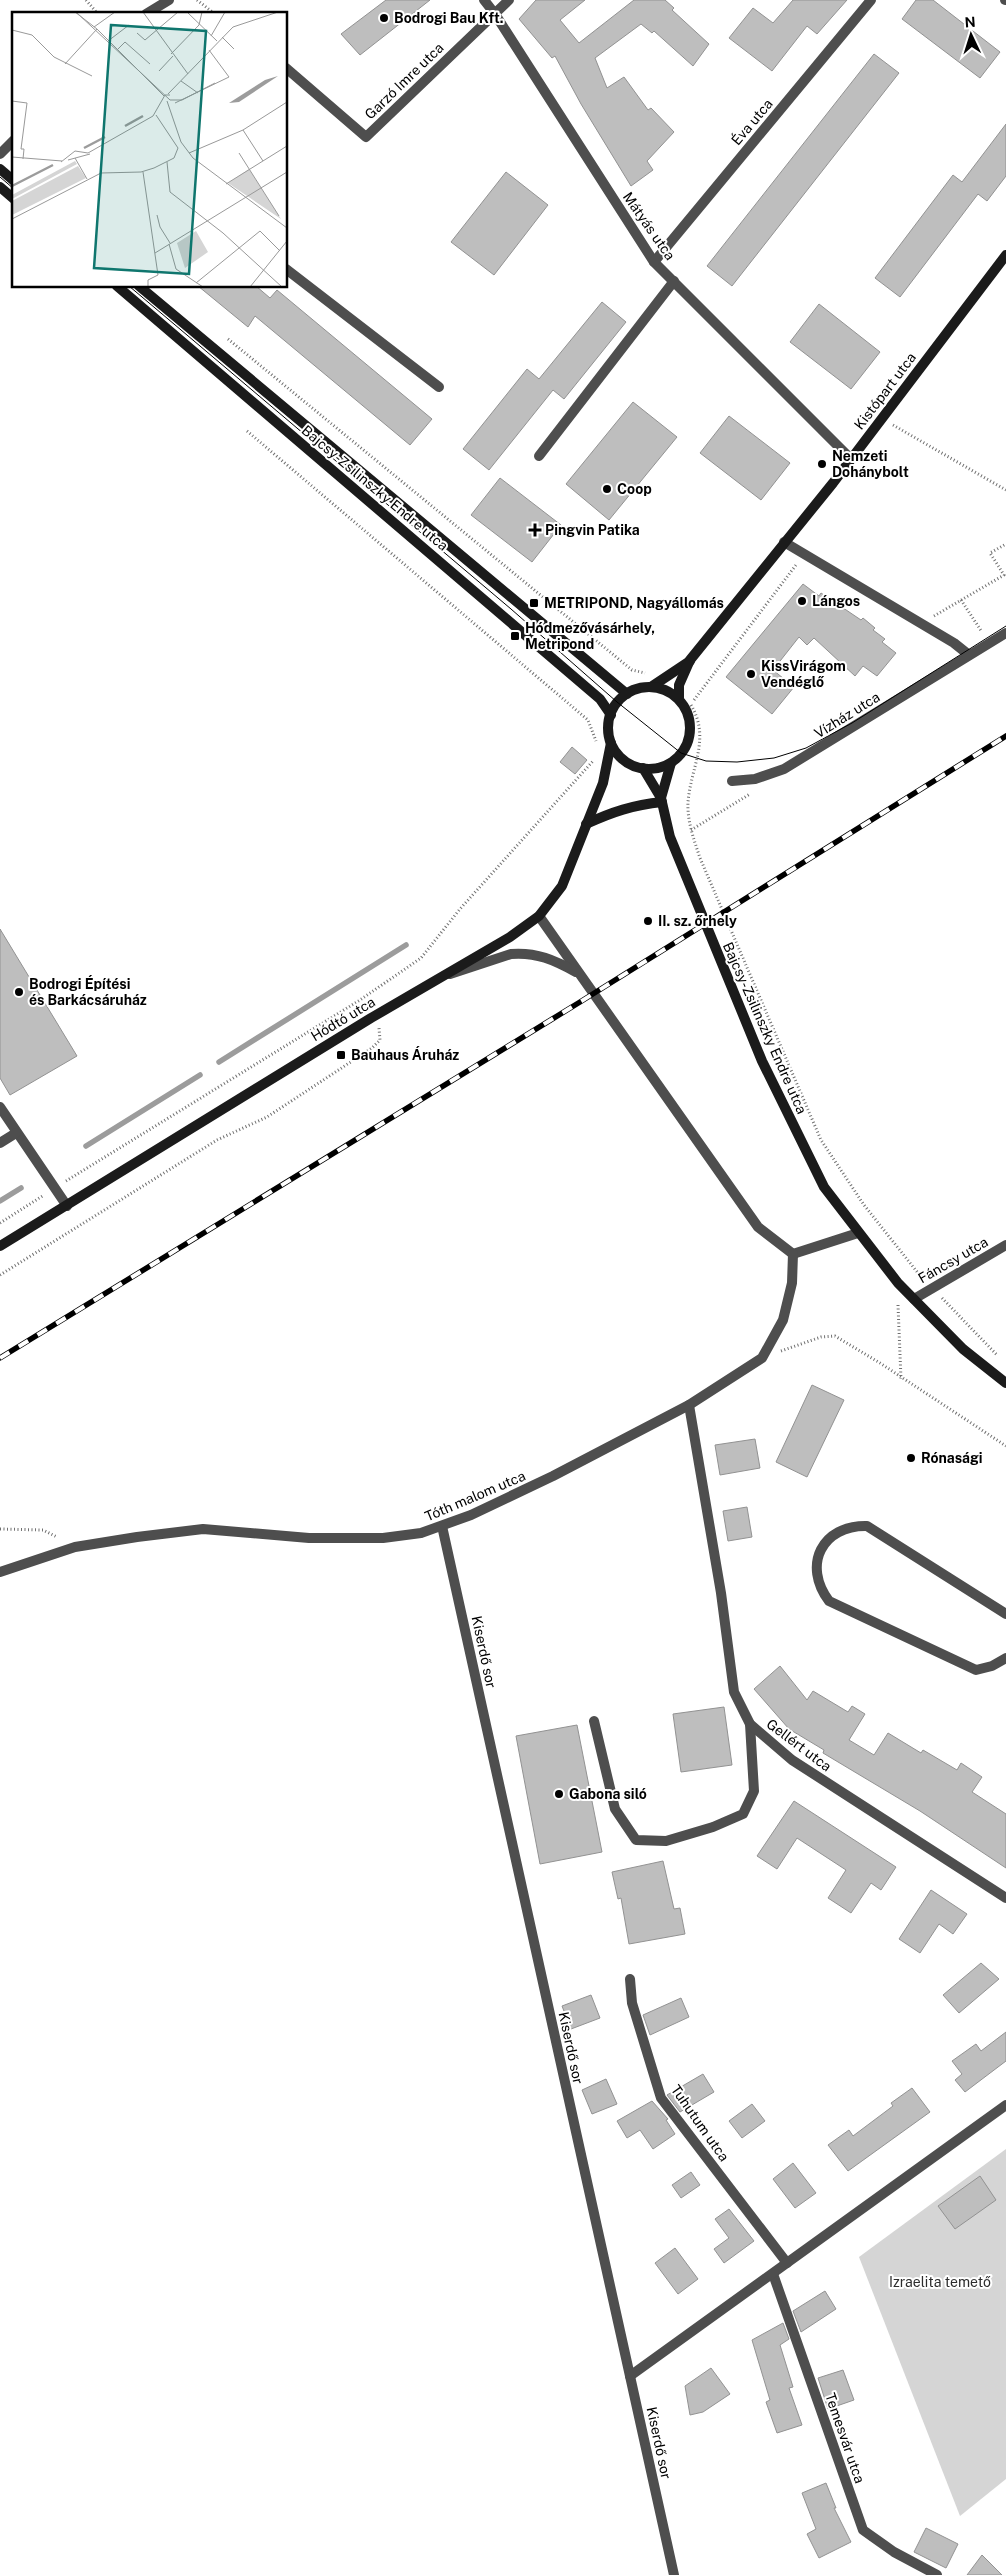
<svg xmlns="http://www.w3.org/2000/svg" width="1006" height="2575" font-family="'Public Sans',sans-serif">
<rect width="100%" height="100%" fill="#fff"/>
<polygon fill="#d5d5d5" points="1006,2149 1006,2479 960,2516 859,2257"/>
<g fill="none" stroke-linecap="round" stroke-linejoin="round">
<g stroke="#9c9c9c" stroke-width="5.5">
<polyline points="219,1062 406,945"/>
<polyline points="86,1146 200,1075"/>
<polyline points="0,1201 21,1188"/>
</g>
</g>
<g fill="#bebebe" stroke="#929292">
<polygon points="386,0 430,0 360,55 341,34"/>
<polygon points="536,0 585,0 560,20 579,43 634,0 665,0 674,8 672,10 709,44 693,66 654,31 652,33 641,24 595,58 607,88 624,77 648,110 651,108 674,132 647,161 653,170 631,186 581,104 555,56 552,58 519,19"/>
<polygon points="793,0 847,0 817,34 807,26 772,71 729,38 753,8 773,23"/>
<polygon points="916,0 933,0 1000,52 980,78 902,19"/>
<polygon points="874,54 899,73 732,286 707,266"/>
<polygon points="1006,124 1006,176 987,201 978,194 900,297 875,278 953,175 962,182"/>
<polygon points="506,172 548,205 494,275 451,242"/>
<polygon points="198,286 256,286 270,298 277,290 432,419 410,445 255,316 248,327"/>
<polygon points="602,302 626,322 564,399 553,390 489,470 463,449 527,369 539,379"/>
<polygon points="819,304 880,352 851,389 790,342"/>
<polygon points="633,402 677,437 609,520 566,484"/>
<polygon points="729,416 790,463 761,500 700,453"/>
<polygon points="500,478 561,525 532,562 471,515"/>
<polygon points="803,584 819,596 821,593 861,620 863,618 875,628 873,630 885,639 882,642 896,653 877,676 863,666 855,676 814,638 807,645 799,637 773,670 794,687 772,714 726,677"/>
<polygon points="572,747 587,760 575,774 560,762"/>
<polygon points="0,929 77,1056 10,1095 0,1078"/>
<polygon points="812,1385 844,1400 807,1477 776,1462"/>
<polygon points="755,1439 760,1468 720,1475 715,1445"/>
<polygon points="747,1507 752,1537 728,1541 723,1511"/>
<polygon points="780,1666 807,1700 813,1691 848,1712 852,1706 865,1714 849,1740 874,1755 888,1733 921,1753 923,1750 957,1770 961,1763 982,1777 972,1792 1006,1814 1006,1868 920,1811 823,1753 824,1750 789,1729 754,1689"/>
<polygon points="724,1707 732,1765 681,1772 673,1714"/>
<polygon points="577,1725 602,1852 540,1864 516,1736"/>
<polygon points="794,1801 896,1867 881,1890 871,1883 851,1913 828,1898 846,1870 797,1838 777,1869 757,1856"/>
<polygon points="663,1861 674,1909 680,1908 685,1934 629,1944 621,1898 618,1899 612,1872"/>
<polygon points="931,1890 967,1914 953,1934 939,1924 920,1953 899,1939"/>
<polygon points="981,1963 999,1979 959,2013 943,1995"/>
<polygon points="591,1995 600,2018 571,2029 562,2006"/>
<polygon points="681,1998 689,2017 650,2035 643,2015"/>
<polygon points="1006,2032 1006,2061 965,2092 955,2080 962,2074 952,2061 976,2044 981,2051"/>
<polygon points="703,2074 714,2092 680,2112 667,2095"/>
<polygon points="606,2079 617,2104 592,2114 582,2090"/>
<polygon points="912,2088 930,2112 848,2171 828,2145 849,2130 853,2136 893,2106 891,2103"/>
<polygon points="652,2101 668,2119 666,2120 675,2134 653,2149 640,2130 627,2138 617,2121"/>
<polygon points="752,2104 765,2121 742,2138 729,2121"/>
<polygon points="793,2163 816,2193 795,2208 773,2179"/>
<polygon points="691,2172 700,2185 681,2198 672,2185"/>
<polygon points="980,2176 996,2200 955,2229 938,2206"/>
<polygon points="729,2209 754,2241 724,2263 714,2249 729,2238 715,2219"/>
<polygon points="675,2248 698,2279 678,2294 655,2263"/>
<polygon points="825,2291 836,2309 801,2332 793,2311"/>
<polygon points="783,2323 789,2339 780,2345 793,2387 789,2388 802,2425 777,2433 766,2402 770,2400 752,2340"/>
<polygon points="711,2368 730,2394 703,2412 690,2415 685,2386"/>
<polygon points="843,2370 854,2400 828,2409 818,2378"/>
<polygon points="826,2483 836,2508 834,2508 851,2542 819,2558 807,2534 816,2529 802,2493"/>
<polygon points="926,2528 958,2544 946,2568 914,2552"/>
<polygon points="982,2555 1002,2575 967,2575"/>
</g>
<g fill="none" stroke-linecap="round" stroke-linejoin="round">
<g stroke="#707070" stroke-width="3" stroke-dasharray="1 2.5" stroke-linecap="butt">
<polyline points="86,0 98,14"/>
<polyline points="197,0 215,14"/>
<polyline points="228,339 632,670 645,673"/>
<polyline points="893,425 1006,490"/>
<polyline points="247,431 588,720 596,741"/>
<polyline points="961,600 982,632"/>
<polyline points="934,616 1004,575 990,553 1006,544"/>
<polyline points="694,700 796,565"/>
<path d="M691 705C711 739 691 766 688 802 687 821 694 840 700 858L821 1140 864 1205 922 1278"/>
<polyline points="691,830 750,794"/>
<polyline points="66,1181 360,1000 421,958 460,909 593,761"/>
<polyline points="0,1223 44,1195"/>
<polyline points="0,1275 217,1140 267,1117 372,1048 380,1040 379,1028"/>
<polyline points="942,1298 997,1355"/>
<polyline points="898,1305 901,1379"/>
<polyline points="781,1351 821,1337 835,1336 880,1363 1006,1446"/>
<polyline points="0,1529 43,1530 57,1537"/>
</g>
<g stroke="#4e4e4e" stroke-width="10">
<polyline points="0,1107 67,1206"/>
<polyline points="0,1143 16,1133"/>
<path d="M1006 1614 867 1526C822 1525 802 1565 829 1601L976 1670 992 1666 1006 1658"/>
<polyline points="594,1721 615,1809 636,1840 666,1841 713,1827 743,1814 754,1791 750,1724"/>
</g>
<g stroke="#4e4e4e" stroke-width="10">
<polyline points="484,0 495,14 654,262 851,459"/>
<polyline points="1005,0 1006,0"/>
<polyline points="146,14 169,0"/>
<polyline points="286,68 366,137 509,0"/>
<polyline points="0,154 14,140"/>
<polyline points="654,262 871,0"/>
<polyline points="286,269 439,387"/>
<polyline points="539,456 674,281"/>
<polyline points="784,542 954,643 969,655"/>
<polyline points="732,781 755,779 784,769 1006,633"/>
<polyline points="539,916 758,1227 793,1254"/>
<path d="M450 974 511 954C537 952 554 960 576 972"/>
<polyline points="793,1254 858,1233"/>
<polyline points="914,1299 1006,1245"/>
<polyline points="689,1405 721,1593 734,1692 750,1724 792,1760 1006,1898"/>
<polyline points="442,1526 674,2575"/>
<polyline points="0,1572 75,1547 137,1537 203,1529 309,1538 383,1538 421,1533 471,1515 553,1476 689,1405 762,1358 783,1320 792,1283 793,1254"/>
<polyline points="630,1979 632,2003 661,2098 787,2263"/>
<polyline points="773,2274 863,2530 894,2552 937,2575"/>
<polyline points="630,2376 1006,2105"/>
</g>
<g stroke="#1b1b1b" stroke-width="10">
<polyline points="0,169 14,181"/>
<polyline points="0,187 14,199"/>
<polyline points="117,286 600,699 611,715"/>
<polyline points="139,286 627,694"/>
<polyline points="651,687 690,661"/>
<circle cx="649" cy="728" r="41"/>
<polyline points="679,698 679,685 690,660 833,483 1006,255"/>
<polyline points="643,768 661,798 670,837 762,1061 824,1187 898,1283 963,1349 1006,1383"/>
<polyline points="661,798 671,763"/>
<path d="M586 824C612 812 633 805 662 802"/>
<polyline points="0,1246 371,1018 510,937 539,916 562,886 603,783 611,743"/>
</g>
<g stroke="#000" stroke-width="1">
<polyline points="0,177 14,189"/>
<polyline points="129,286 511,609 617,702 681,753 706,761 737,762 774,758 806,748 852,723 1006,626"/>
</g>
<g stroke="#000" stroke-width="5.5">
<polyline id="rail" points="0,1358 580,1002 1006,736"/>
</g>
<use href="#rail" stroke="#fff" stroke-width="4" stroke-dasharray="11" stroke-linecap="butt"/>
</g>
<g fill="#000" stroke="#fff" stroke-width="2">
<circle cx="384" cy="18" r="5"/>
<circle cx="822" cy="464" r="5"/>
<circle cx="607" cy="489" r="5"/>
<path d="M532.5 522.5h5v5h5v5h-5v5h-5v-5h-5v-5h5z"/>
<circle cx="802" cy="601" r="5"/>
<rect x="529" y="598" width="10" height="10" rx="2.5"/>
<rect x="510" y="631" width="10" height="10" rx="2.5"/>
<circle cx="751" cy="674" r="5"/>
<circle cx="648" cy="921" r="5"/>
<circle cx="19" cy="992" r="5"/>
<rect x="336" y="1050" width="10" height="10" rx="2.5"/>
<circle cx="911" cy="1458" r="5"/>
<circle cx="559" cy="1794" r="5"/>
</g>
<g text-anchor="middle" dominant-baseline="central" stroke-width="4" stroke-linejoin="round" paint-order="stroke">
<g font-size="14" font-weight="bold" fill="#000" stroke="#fff" text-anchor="start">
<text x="394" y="18">Bodrogi Bau Kft.</text>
<text x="832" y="456">Nemzeti<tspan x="832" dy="16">Dohánybolt</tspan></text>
<text x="617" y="489">Coop</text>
<text x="545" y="530">Pingvin Patika</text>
<text x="812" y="601">Lángos</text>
<text x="544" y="603">METRIPOND, Nagyállomás</text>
<text x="525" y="628">Hódmezővásárhely,<tspan x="525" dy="16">Metripond</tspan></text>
<text x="761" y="666">KissVirágom<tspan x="761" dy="16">Vendéglő</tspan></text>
<text x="658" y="921">II. sz. őrhely</text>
<text x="29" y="984">Bodrogi Építési<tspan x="29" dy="16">és Barkácsáruház</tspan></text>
<text x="351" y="1055">Bauhaus Áruház</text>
<text x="921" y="1458">Rónasági</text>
<text x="569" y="1794">Gabona siló</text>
</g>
<g font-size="14" fill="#000" stroke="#fff">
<text transform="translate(404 81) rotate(-44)">Garzó Imre utca</text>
<text transform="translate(752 122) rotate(-50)">Éva utca</text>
<text transform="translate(649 226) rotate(55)">Mátyás utca</text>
<text transform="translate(885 391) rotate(-53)">Kistópart utca</text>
<text transform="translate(375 488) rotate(40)">Bajcsy-Zsilinszky Endre utca</text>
<text transform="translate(847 715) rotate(-32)">Vízház utca</text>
<text transform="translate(343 1019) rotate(-31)">Hódtó utca</text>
<text transform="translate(765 1028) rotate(66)">Bajcsy-Zsilinszky Endre utca</text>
<text transform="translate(953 1260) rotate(-30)">Fáncsy utca</text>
<text transform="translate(475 1496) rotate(-23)">Tóth malom utca</text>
<text transform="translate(484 1652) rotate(78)">Kiserdő sor</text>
<text transform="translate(799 1745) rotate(37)">Gellért utca</text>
<text transform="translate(571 2048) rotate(78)">Kiserdő sor</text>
<text transform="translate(700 2123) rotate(55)">Tuhutum utca</text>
<text transform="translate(845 2438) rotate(71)">Temesvár utca</text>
<text transform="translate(659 2443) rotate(78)">Kiserdő sor</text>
</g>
<g font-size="14" fill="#2c2c2c" stroke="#fff">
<text x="940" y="2282">Izraelita temető</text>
</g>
</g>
<g transform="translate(12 12)">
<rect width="275" height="275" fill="#fff"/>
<path d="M63 149 65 152 0 187V183ZM66 154 74 166 0 203V189ZM237 157 249 176 269 207 216 171ZM184 219 196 240 173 256 165 231Z" fill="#d5d5d5"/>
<path d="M266 64 227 90 217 91 253 68Z" fill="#9c9c9c"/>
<path fill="none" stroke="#9c9c9c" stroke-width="2.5" d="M113 114 131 104M72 136 93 125M0 174 41 153"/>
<path fill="none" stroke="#999" stroke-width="1" d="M63 0 85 17 152 84M64 0 158 88H170L203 71M131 0 176 62M175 0 205 29M82 15 103 0M0 18 20 23 42 45 80 64M125 21 133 28 166 0M199 24 213 0M210 25 222 37M96 29 117 13M105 38 113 30 138 52M159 42 187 13 190 0M53 52 85 17M147 59 161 44M169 69 186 81M156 82 221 15 266 0M0 89 15 91 9 137H12L11 147M155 89 169 130 181 146 275 216M163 91 217 65 197 38M144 103 166 136M231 118 251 149M177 141 231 118 275 90M227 141 267 204M0 145 50 149M63 146 75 167M56 148 78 142M49 150 63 139 76 141 141 104 153 83H158M155 150 158 180 211 221 270 275M131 160 146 263 136 268V275M214 172 275 134M145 203 148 215 158 231M0 207 89 161 129 160 142 156 162 146 166 136M157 232 164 257 191 275M143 241 275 160M184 271 248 219 268 239M238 275 275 229"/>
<path fill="#0f766e" fill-opacity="0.15" stroke="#0f766e" stroke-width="2.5" d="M99 13 194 19 177 262 82 256Z"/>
<rect width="275" height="275" fill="none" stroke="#000" stroke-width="2.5"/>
</g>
<g transform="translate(971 35) rotate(356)" stroke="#ffffff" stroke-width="4" paint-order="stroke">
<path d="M0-4L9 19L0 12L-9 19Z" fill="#000000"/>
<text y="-8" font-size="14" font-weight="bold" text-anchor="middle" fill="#000000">N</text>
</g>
</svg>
